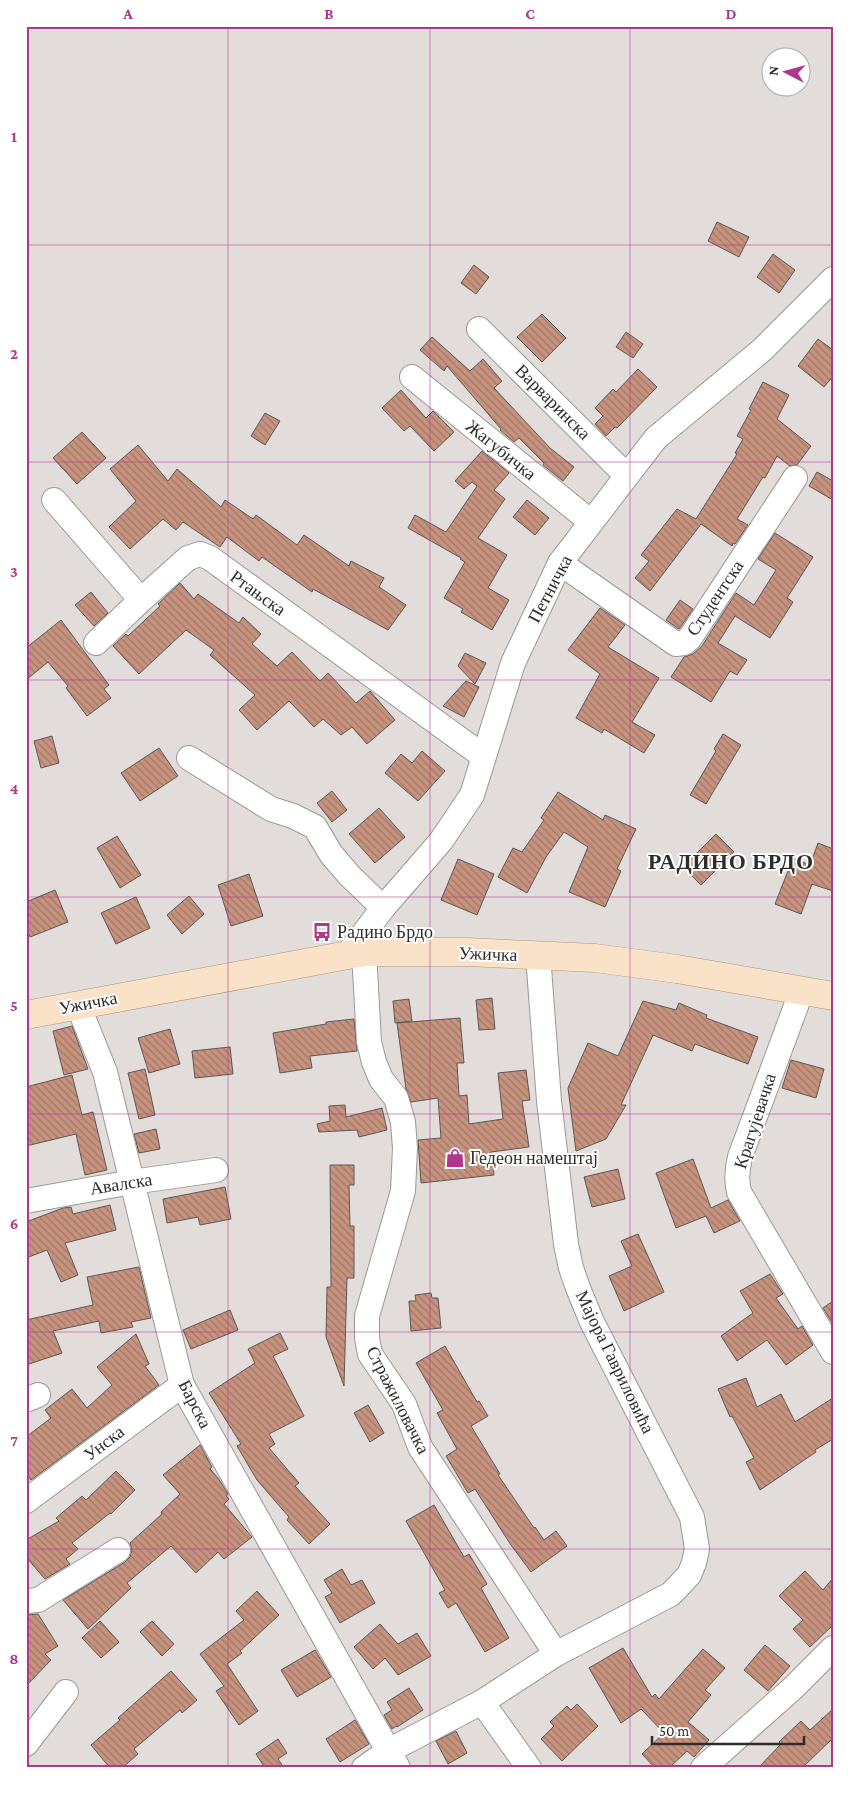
<svg xmlns="http://www.w3.org/2000/svg" width="859" height="1794" font-family="'Crimson Pro',serif">
<defs>
<pattern id="building-back-hatch" width="6" height="6" patternUnits="userSpaceOnUse" patternTransform="scale(1.25)"><rect width="6" height="6" fill="#c7937f"/><path d="M-1 5l2 2M0 0l6 6M5-1l2 2" fill="none" stroke="#a27868"/></pattern>
</defs>
<rect width="100%" height="100%" fill="#e2dddb"/>
<g fill="url(#building-back-hatch)" stroke="#5c5856">
<polygon points="717,222 749,237 739,257 708,241"/>
<polygon points="773,254 795,270 779,293 757,277"/>
<polygon points="474,265 489,277 476,294 461,283"/>
<polygon points="542,314 566,338 542,362 517,337"/>
<polygon points="626,332 643,344 633,358 616,347"/>
<polygon points="432,337 470,371 483,359 502,381 494,388 550,448 574,467 563,481 543,465 544,463 519,438 514,442 500,430 501,429 447,366 444,371 420,350"/>
<polygon points="818,339 833,350 833,376 824,387 798,366"/>
<polygon points="638,369 657,387 617,428 615,427 606,436 595,424 603,416 595,408 613,389 616,392"/>
<polygon points="763,382 789,395 777,419 811,446 797,465 790,466 777,456 765,478 763,477 737,519 748,525 735,544 733,543 732,546 701,524 650,591 635,578 649,561 641,555 677,509 696,519 737,454 735,453 743,439 737,436 751,410 749,409"/>
<polygon points="401,390 426,418 433,411 454,432 434,451 410,426 404,431 382,408"/>
<polygon points="265,413 280,421 265,445 251,436"/>
<polygon points="82,432 106,458 77,484 53,458"/>
<polygon points="138,445 168,481 177,469 221,507 225,500 253,519 256,515 297,545 304,535 349,566 351,561 384,578 379,587 406,605 388,630 313,589 312,592 262,557 259,561 227,537 220,547 183,522 176,530 163,519 130,549 109,527 136,501 110,469"/>
<polygon points="482,451 509,473 494,490 505,499 478,538 507,555 488,588 509,600 492,630 461,612 463,609 444,598 465,562 460,559 461,558 408,528 415,515 446,532 477,486 472,482 464,489 455,481"/>
<polygon points="817,472 833,481 833,500 809,486"/>
<polygon points="527,500 549,518 535,535 513,517"/>
<polygon points="775,533 813,557 787,598 793,602 770,638 735,616 718,643 747,660 737,675 730,671 711,702 671,677 684,657 693,654 702,646 736,593 754,605 776,570 758,559"/>
<polygon points="180,583 194,599 198,594 239,623 243,617 261,634 252,644 277,666 292,652 320,681 328,673 356,703 370,691 395,720 367,744 352,727 341,735 323,719 314,727 289,701 257,730 239,710 255,695 210,655 214,650 186,630 139,674 113,646 126,634 128,636 160,606 158,604"/>
<polygon points="91,592 108,613 94,626 75,605"/>
<polygon points="680,600 693,609 679,629 666,620"/>
<polygon points="600,608 625,625 608,647 659,678 632,722 655,735 644,753 604,729 602,733 576,718 600,674 568,650"/>
<polygon points="61,620 109,685 104,689 111,698 87,716 66,688 68,686 48,662 26,680 26,648"/>
<polygon points="465,653 486,663 475,684 458,666"/>
<polygon points="466,681 479,687 464,717 443,706"/>
<polygon points="723,734 741,745 706,804 690,795 716,751 714,749"/>
<polygon points="52,736 59,763 41,768 34,741"/>
<polygon points="159,748 178,776 140,801 121,773"/>
<polygon points="422,751 445,771 418,801 385,773 401,754 412,763"/>
<polygon points="332,791 347,810 332,822 317,803"/>
<polygon points="558,792 603,820 605,815 636,829 617,869 621,871 605,907 569,892 588,847 564,832 546,857 527,893 498,877 513,848 522,852 544,820 541,818"/>
<polygon points="379,808 405,837 375,863 349,834"/>
<polygon points="716,834 734,852 701,885 683,867"/>
<polygon points="117,836 141,875 120,888 97,848"/>
<polygon points="818,843 833,849 833,891 812,884 801,914 775,904 793,858 810,865"/>
<polygon points="458,859 494,874 477,915 441,900"/>
<polygon points="249,874 263,916 231,926 218,885"/>
<polygon points="55,890 68,922 30,937 26,927 26,902"/>
<polygon points="189,896 204,914 182,934 167,915"/>
<polygon points="136,897 150,928 116,944 101,913"/>
<polygon points="492,998 495,1029 479,1030 476,1000"/>
<polygon points="409,999 412,1021 395,1023 393,1001"/>
<polygon points="643,1001 676,1010 679,1003 707,1015 706,1018 758,1037 748,1064 695,1044 692,1051 653,1035 621,1105 626,1105 606,1139 576,1151 568,1088 588,1043 618,1056"/>
<polygon points="460,1018 464,1063 457,1063 459,1096 467,1095 469,1124 503,1119 498,1073 526,1070 530,1100 522,1101 529,1147 491,1152 494,1175 421,1183 418,1140 441,1138 438,1098 411,1102 406,1089 397,1023"/>
<polygon points="354,1019 357,1051 310,1056 312,1068 280,1073 273,1033 326,1024 326,1022"/>
<polygon points="72,1026 88,1069 64,1075 53,1031"/>
<polygon points="170,1029 180,1064 149,1073 138,1038"/>
<polygon points="230,1047 233,1074 195,1078 192,1051"/>
<polygon points="791,1060 824,1069 816,1098 782,1088"/>
<polygon points="145,1069 155,1115 139,1119 128,1073"/>
<polygon points="72,1075 82,1115 93,1112 107,1170 85,1175 76,1134 26,1146 26,1087"/>
<polygon points="345,1105 346,1117 382,1108 387,1130 359,1137 357,1130 319,1132 317,1124 330,1121 329,1106"/>
<polygon points="156,1129 160,1149 139,1153 134,1134"/>
<polygon points="693,1159 711,1208 728,1200 740,1221 714,1233 706,1216 676,1228 656,1173"/>
<polygon points="330,1165 354,1165 354,1185 349,1185 350,1226 354,1226 354,1278 347,1278 344,1386 326,1337 327,1287 331,1287"/>
<polygon points="618,1169 625,1199 592,1207 584,1177"/>
<polygon points="225,1187 231,1219 200,1225 198,1217 167,1223 163,1199"/>
<polygon points="110,1205 116,1230 65,1243 78,1275 61,1282 47,1250 26,1258 26,1222 63,1208 71,1207 73,1214"/>
<polygon points="638,1234 664,1292 624,1311 609,1276 632,1266 621,1241"/>
<polygon points="139,1267 151,1318 131,1322 133,1327 101,1333 99,1321 53,1331 62,1353 26,1365 26,1320 93,1305 87,1277"/>
<polygon points="770,1274 783,1294 776,1298 798,1329 802,1326 813,1345 786,1365 767,1340 737,1361 721,1336 753,1313 740,1291"/>
<polygon points="431,1293 432,1298 438,1298 441,1328 411,1331 409,1301 416,1301 415,1295"/>
<polygon points="833,1301 833,1324 823,1308"/>
<polygon points="230,1310 238,1330 191,1349 183,1330"/>
<polygon points="280,1333 288,1349 273,1356 304,1416 269,1434 275,1444 269,1448 299,1483 295,1486 330,1524 309,1544 287,1520 289,1517 257,1480 237,1446 241,1444 209,1393 255,1363 248,1349"/>
<polygon points="136,1334 149,1364 145,1366 159,1385 31,1480 26,1474 26,1437 51,1418 45,1410 72,1389 87,1408 112,1385 97,1367"/>
<polygon points="445,1346 477,1402 479,1401 488,1416 471,1426 500,1474 498,1475 534,1528 535,1527 544,1540 556,1531 567,1546 531,1572 511,1545 475,1489 468,1493 446,1456 457,1449 437,1413 443,1410 416,1363"/>
<polygon points="746,1378 757,1407 781,1394 795,1422 833,1398 833,1439 815,1450 816,1452 760,1490 746,1462 754,1458 732,1416 730,1417 718,1389"/>
<polygon points="368,1405 384,1433 370,1442 354,1413"/>
<polygon points="200,1445 212,1467 210,1469 218,1478 228,1494 226,1496 229,1499 224,1504 252,1537 224,1559 218,1552 196,1573 171,1546 127,1583 131,1588 88,1629 63,1600 125,1562 130,1557 132,1550 130,1543 162,1514 161,1512 180,1494 163,1475"/>
<polygon points="116,1471 135,1490 111,1514 110,1513 72,1543 78,1549 66,1559 70,1564 45,1579 26,1557 26,1540 59,1521 56,1518 82,1496 86,1500"/>
<polygon points="434,1505 464,1557 469,1554 487,1584 481,1588 509,1638 485,1652 456,1603 448,1608 439,1593 445,1590 406,1521"/>
<polygon points="342,1569 351,1585 362,1580 375,1603 340,1623 325,1597 332,1593 324,1580"/>
<polygon points="805,1571 823,1590 833,1578 833,1625 810,1647 793,1629 803,1620 779,1596"/>
<polygon points="257,1591 279,1615 240,1651 242,1653 227,1664 258,1711 239,1725 216,1691 224,1686 200,1654 244,1620 236,1611"/>
<polygon points="38,1614 58,1646 45,1654 51,1660 26,1686 26,1615"/>
<polygon points="100,1621 119,1642 101,1658 82,1638"/>
<polygon points="152,1621 174,1644 162,1656 140,1632"/>
<polygon points="380,1624 398,1644 417,1633 431,1656 398,1675 385,1658 373,1669 354,1647"/>
<polygon points="765,1645 790,1666 768,1691 744,1670"/>
<polygon points="623,1648 652,1697 655,1694 659,1699 703,1649 725,1668 705,1690 711,1695 688,1722 709,1740 694,1757 687,1751 669,1768 655,1768 642,1754 664,1733 641,1709 621,1723 589,1668"/>
<polygon points="315,1650 331,1677 297,1697 281,1670"/>
<polygon points="171,1671 197,1700 182,1713 180,1710 134,1749 138,1754 122,1768 110,1768 91,1745 120,1720 118,1718"/>
<polygon points="409,1688 423,1710 397,1727 396,1726 392,1729 384,1715 392,1710 387,1702"/>
<polygon points="577,1704 598,1726 562,1761 541,1739 554,1726 550,1722 567,1706 571,1710"/>
<polygon points="833,1709 833,1738 802,1768 758,1768 781,1744 779,1742 801,1721 810,1730"/>
<polygon points="355,1720 369,1744 340,1762 326,1739"/>
<polygon points="456,1731 467,1753 448,1764 436,1741"/>
<polygon points="278,1739 287,1753 278,1759 284,1768 265,1768 256,1754"/>
</g>
<g fill="none" stroke-linecap="round" stroke-linejoin="round">
<g stroke="#9d9896" stroke-width="26">
<g id="minor">
<polyline points="479,329 626,475"/>
<polyline points="412,377 591,522"/>
<polyline points="54,500 141,600 188,558 200,554 210,558 483,756"/>
<polyline points="560,563 676,644 684,643 690,638 795,478"/>
<polyline points="96,643 141,600"/>
<polyline points="189,758 271,809 293,816 315,827 331,854 349,875 383,908"/>
<polyline points="364,952 369,1042 374,1062 381,1079 396,1098 403,1122 405,1148 403,1191 367,1316 367,1338 370,1354 404,1404 420,1447 556,1654"/>
<polyline points="348,954 383,908 441,841 472,795 513,663 560,563 656,438 762,350 833,279"/>
<path d="M802 990 740 1157C737 1169 736 1180 739 1192L833 1352"/>
<polyline points="78,1005 105,1072 182,1385 398,1768"/>
<polyline points="26,1201 132,1182 216,1170"/>
<polyline points="26,1400 38,1395"/>
<polyline points="26,1501 182,1385"/>
<polyline points="26,1601 38,1600 118,1550"/>
<polyline points="482,1702 529,1768"/>
<polyline points="26,1744 66,1692"/>
<polyline points="364,1768 390,1750 482,1702 556,1654 671,1594 689,1575 694,1563 697,1549 692,1517 592,1322 578,1288 571,1268 566,1244 549,1101 538,955"/>
<polyline points="703,1768 793,1688 833,1648"/>
</g>
</g>
<g stroke="#b0967a" stroke-width="29">
<polyline id="major" points="26,1015 364,952 467,952 595,958 677,969 833,996"/>
</g>
<use href="#minor" stroke="#fff" stroke-width="24"/>
<use href="#major" stroke="#fae2c8" stroke-width="28"/>
</g>
<path fill="none" stroke="#af388d" stroke-width="1" stroke-opacity="0.55" d="M228 26V1768M430 26V1768M630 26V1768M26 245H833M26 462H833M26 680H833M26 897H833M26 1114H833M26 1332H833M26 1549H833"/>
<defs>
<g id="bus-bare" transform="scale(1.5)"><path d="M-5-6H5V4H4V6H2V4H-2V6H-4V4H-5ZM-3.5-4V0h7V-4ZM-3.5 1.2v1.5H-2V1.2ZM2 1.2v1.5H3.5V1.2Z" fill="#af388d" stroke="#fff" stroke-width="2.5" paint-order="stroke"/></g>
<g id="shop-bare" transform="scale(1.5)"><path d="M-5-2.5h2.3a2.7 3.5 0 0 1 5.4 0H5L5.5 6h-11ZM-1.5-2.5h3a1.5 2.3 0 0 0-3 0Z" fill="#af388d" stroke="#fff" stroke-width="2.5" paint-order="stroke"/></g>
</defs>
<g fill-rule="evenodd">
<use href="#bus-bare" x="322" y="932"/>
<use href="#shop-bare" x="455" y="1158"/>
</g>
<g text-anchor="middle" dominant-baseline="central" stroke-width="4" stroke-linejoin="round" paint-order="stroke">
<g font-size="18" fill="#2f2d2c" stroke="#fff">
<text transform="translate(553 402) rotate(45)">Варваринска</text>
<text transform="translate(501 450) rotate(39)">Жагубичка</text>
<text transform="translate(550 589) rotate(-62)">Петничка</text>
<text transform="translate(258 593) rotate(36)">Ртањска</text>
<text transform="translate(715 598) rotate(-56)">Студентска</text>
<text transform="translate(488 954) rotate(2)">Ужичка</text>
<text transform="translate(88 1003) rotate(-11)">Ужичка</text>
<text transform="translate(755 1121) rotate(-72)">Крагујевачка</text>
<text transform="translate(121 1184) rotate(-9)">Авалска</text>
<text transform="translate(615 1362) rotate(64)">Мајора Гавриловића</text>
<text transform="translate(398 1400) rotate(63)">Стражиловачка</text>
<text transform="translate(195 1404) rotate(63)">Барска</text>
<text transform="translate(104 1443) rotate(-37)">Унска</text>
</g>
<g font-size="18" fill="#2f2d2c" stroke="#fff" text-anchor="start">
<text x="337" y="932">Радино Брдо</text>
<text x="470" y="1158">Гедеон намештај</text>
</g>
<g font-size="22" font-weight="bold" letter-spacing="1" fill="#2f2d2c" stroke="#fff">
<text x="731" y="861">РАДИНО БРДО</text>
</g>
</g>
<rect width="859" height="1794" fill="none" stroke="#ffffff" stroke-width="55"/>
<g transform="translate(786 72) rotate(276)"><circle r="24" fill="#ffffff" stroke="#acabab"/>
<path d="M0-4L9 19L0 12L-9 19Z" fill="#af388d"/>
<text y="-8" font-size="14" font-weight="bold" text-anchor="middle" fill="#2f2d2c">N</text>
</g>
<path d="M652 1736v8h152v-8" fill="none" stroke="#2f2d2c" stroke-width="2.5"/>
<text x="659" y="1736" font-size="15" fill="#2f2d2c" stroke="#ffffff" stroke-width="4" paint-order="stroke">50 m</text>
<rect x="28" y="28" width="804" height="1738" fill="none" stroke="#af388d" stroke-width="2"/>
<g font-size="16" text-anchor="middle" font-weight="bold" fill="#af388d">
<text x="128" y="19">A</text>
<text x="329" y="19">B</text>
<text x="530" y="19">C</text>
<text x="731" y="19">D</text>
<text x="14" y="142">1</text>
<text x="14" y="359">2</text>
<text x="14" y="577">3</text>
<text x="14" y="794">4</text>
<text x="14" y="1011">5</text>
<text x="14" y="1229">6</text>
<text x="14" y="1446">7</text>
<text x="14" y="1664">8</text>
</g>
</svg>
